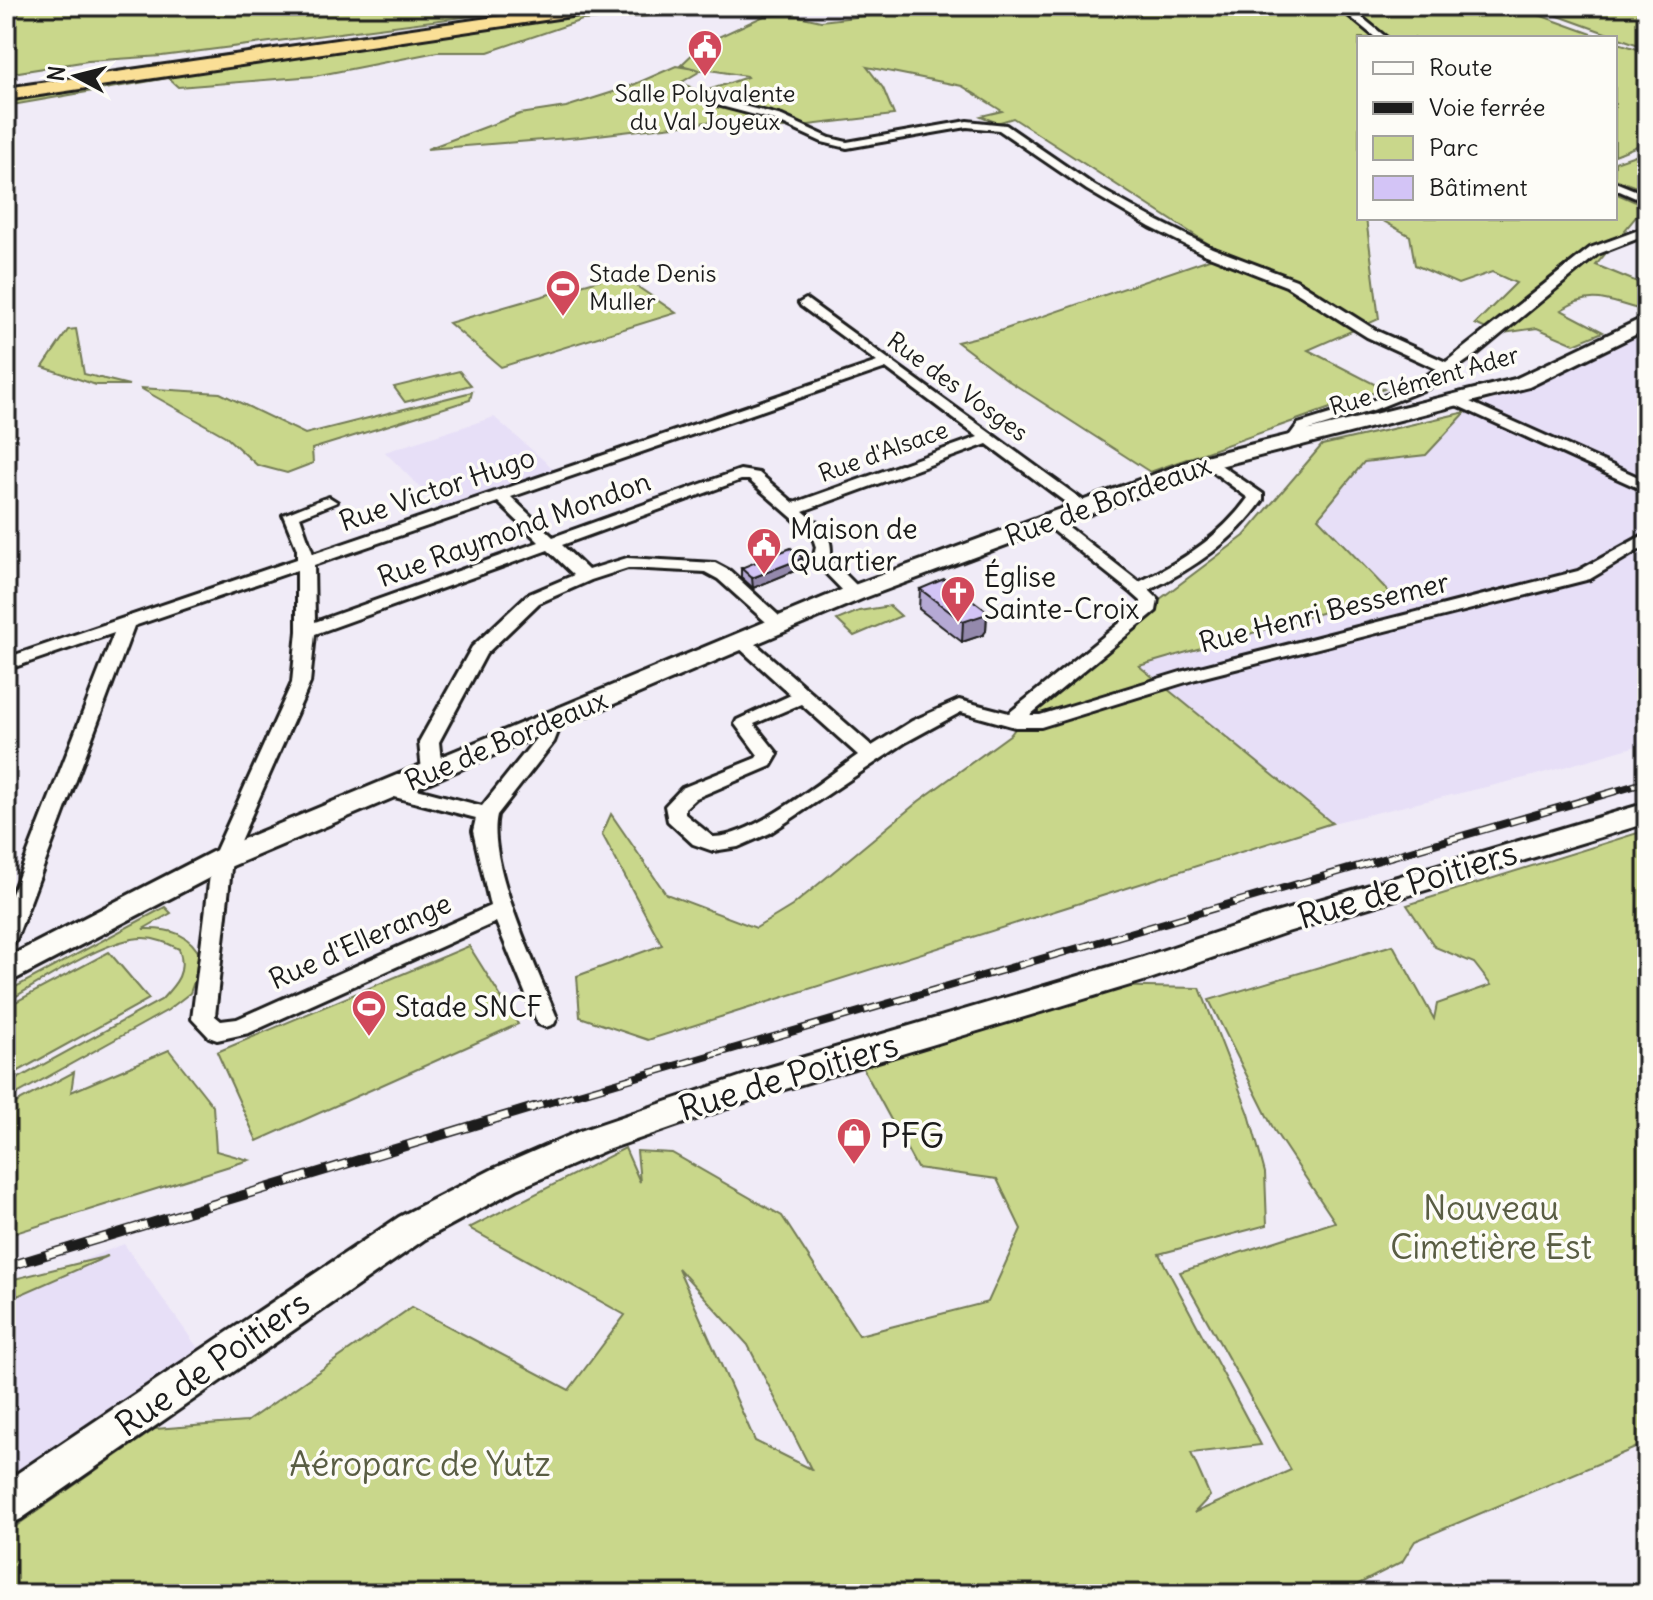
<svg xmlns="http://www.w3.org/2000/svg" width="1653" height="1600" font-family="Delius,sans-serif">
<rect width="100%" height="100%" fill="#f0ebf7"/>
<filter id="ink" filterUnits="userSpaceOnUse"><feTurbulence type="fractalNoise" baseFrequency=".0125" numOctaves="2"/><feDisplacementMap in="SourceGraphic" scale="16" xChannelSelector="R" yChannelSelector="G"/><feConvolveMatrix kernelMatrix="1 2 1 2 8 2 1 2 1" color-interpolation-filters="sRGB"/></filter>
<g filter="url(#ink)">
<g fill="#e7dff7">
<polygon points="1647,331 1647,743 1529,777 1332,823 1138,666 1389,593 1318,519 1364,462 1426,455 1466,412"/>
<polygon points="494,417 556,471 442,510 385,452"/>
<polygon points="124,1244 202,1354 6,1480 6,1290"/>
</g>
<g fill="#c9d78b" stroke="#727a54" stroke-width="2" fill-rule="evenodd">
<polygon points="6,6 548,6 162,56 88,61 6,74"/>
<path d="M1016 6H1514L1603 38H1359V218H1366L1379 319 1308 350 1384 389 1150 472 1009 381 957 342 994 333 1224 254 1013 118 997 123 981 116 1002 111 962 86 867 67 883 88 894 115 783 128 724 120 581 137 427 149 520 114 566 107 626 88 676 66 700 70 681 65 703 44 764 16 789 14 821 21 890 13ZM704 69 746 76 747 77 700 93 682 82Z"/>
<polygon points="1531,6 1647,6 1647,48"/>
<polygon points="625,10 665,15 582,20 488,52 437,52 315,76 178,87 168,78 6,106 6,97 448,32"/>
<polygon points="1615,42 1647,52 1647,142 1615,155"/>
<polygon points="1647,151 1647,191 1615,179 1615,162"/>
<path d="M1615 193 1645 206 1596 265 1647 286V311C1611 304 1597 288 1561 310L1603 332 1574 344 1537 328 1497 334 1475 324 1516 283 1492 272 1458 284 1415 265 1410 236 1378 218H1615Z"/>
<polygon points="619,274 676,313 501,367 449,323"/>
<polygon points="76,329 84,374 129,385 96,385 43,367 68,330"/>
<polygon points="459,371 471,385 405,402 394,387"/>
<polygon points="140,388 220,393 305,434 472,392 470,400 312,449 313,463 287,473 257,465 225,436"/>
<polygon points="1466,412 1426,455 1364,462 1318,518 1390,593 1139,666 1332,823 648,1040 580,1017 577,976 662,945 602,834 611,814 666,894 756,928 792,906 919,801 1011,734 1025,716 1120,629 1244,536 1322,445"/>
<polygon points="890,606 901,616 854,636 837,620 859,611"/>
<path d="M1647 830V1443L1415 1541 1402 1562 1339 1594H6V1533L155 1429 246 1422 412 1307 569 1390 625 1315 469 1228 625 1148 640 1182 637 1151 672 1153 782 1216 859 1335 988 1302 1021 1229 997 1179 917 1168 857 1057 1092 986 1200 988 1249 1114 1265 1173 1267 1225 1159 1254 1261 1445 1191 1453 1210 1496 1194 1513 1291 1470 1180 1272 1335 1222 1274 1130 1209 1000 1393 945 1434 1019 1437 1004 1491 985 1474 963 1435 947 1407 905ZM678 1268 748 1345 811 1469 755 1441Z"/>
<path d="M165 907 171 913 143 929C170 928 190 933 202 959L190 993 168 1010 6 1100V1085L161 1000C177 983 187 972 179 949 167 943 156 938 143 938 106 938 40 983 6 1002V992Z"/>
<polygon points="469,946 518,1024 257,1141 217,1052"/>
<polygon points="109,952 149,999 6,1078 6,1007"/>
<polygon points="169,1050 213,1106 216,1151 249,1160 6,1236 6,1108 74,1072 71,1092"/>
<polygon points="108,1256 6,1301 6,1281"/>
</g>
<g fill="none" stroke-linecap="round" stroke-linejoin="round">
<g stroke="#1c1c1c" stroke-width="6">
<g id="street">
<polygon points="1337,6 1348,6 1387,38 1376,38"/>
<path d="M691 92 782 116 830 138 847 142 967 121 1006 125 1095 186 1158 221 1212 248 1296 280 1377 331 1446 362 1590 248 1647 227V235L1598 254 1478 353 1428 388 1373 410 1309 430 1306 435 1308 441 1300 446 1295 444 1290 435 1298 424C1345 409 1396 397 1437 369L1367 337 1286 286 1204 254 1150 227 1087 190 999 130 967 127 847 148 822 142 774 120 687 97V93Z"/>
<polygon points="1615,182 1647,195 1647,203 1615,189"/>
<path d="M806 299 1088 504V510H1076L987 444 803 511C820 525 835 535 830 559L864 593 855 598 849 597 813 560 816 547 812 535 749 480H741L562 545 588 570 627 558 715 563 730 571 790 626 781 631 775 630 718 579 705 572 628 568 591 580 539 603 486 654 439 742 442 771 432 777 422 771 419 742 472 647 527 595 574 575 548 550 315 634 310 683 232 859 215 1016 221 1021 237 1019 490 906 473 831 476 818 383 794 380 789 390 782 482 806 538 736 547 715H561L563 719 554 742 497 815C486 863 538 971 557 1018L554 1024 546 1027 538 1024 496 922 249 1033 217 1040 209 1037 192 1019 212 859 292 683 297 631V570L134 626 17 937 14 943 6 945V909L114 633 6 670V658L297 559V549L283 515 323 499 329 497 337 502 300 517 313 554 877 362 801 306 799 303ZM886 368 978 437 794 503 759 473 740 470 553 537 511 497ZM498 502 539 542 315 622 314 565Z"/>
<polygon points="1461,398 1647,481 1647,492 1456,405 1456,399"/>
<path d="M1209 457 1263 494V500C1234 541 1194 568 1149 590L1158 599 1156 611 1030 715H1040L1184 671 1578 571 1647 533V545L1590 579 1196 679 1041 727H1015L961 712 906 742 770 833 738 847 713 851 693 844 668 821 665 806 682 788 756 758 758 755 735 724 737 720 791 695 736 645 733 641 736 637H748L872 746 912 721 959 700 1009 713 1141 606V601L1132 593 1044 523V517H1056L1139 582C1181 562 1221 536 1248 498L1204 465V459ZM801 704 858 755C825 778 752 838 713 837L685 814V808L696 798 771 766 778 754 754 724Z"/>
</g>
</g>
<g stroke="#1c1c1c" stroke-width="6">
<g id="secondary">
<polygon points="1647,316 1647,329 1529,387 1216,467 864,598 232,866 6,984 6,958 212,852 846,588 1201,457 1515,379"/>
<polygon points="1647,803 1647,823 1284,933 1147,980 762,1096 604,1151 517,1189 425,1239 21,1519 6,1526 6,1481 399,1217 493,1169 580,1131 757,1071 1140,958 1262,917"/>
</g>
</g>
<g stroke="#1c1c1c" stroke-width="6">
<polygon id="highway" points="571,6 613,6 605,11 6,100 6,88"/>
</g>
<use href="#street" fill="#fdfcf7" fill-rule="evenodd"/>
<use href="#secondary" fill="#fdfcf7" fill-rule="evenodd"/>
<use href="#highway" fill="#fadf96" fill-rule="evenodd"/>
<g stroke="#1c1c1c" stroke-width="8">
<polyline id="rail-far1" points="527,1109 1647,782"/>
</g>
<g stroke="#1c1c1c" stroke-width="10">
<polyline id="rail" points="6,1267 534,1107"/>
</g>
<use href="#rail-far1" stroke="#fdfcf7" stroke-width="5" stroke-dasharray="16" stroke-linecap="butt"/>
<use href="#rail" stroke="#fdfcf7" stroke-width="7" stroke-dasharray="21" stroke-linecap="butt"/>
</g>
<g fill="#b5a9d4" stroke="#1c1c1c" stroke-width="2">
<polygon points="803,558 804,567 753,588 741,577 741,568"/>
<polygon points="920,589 987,611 986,631 983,635 962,642 919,609"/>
</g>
<g fill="#9489ac" stroke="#1c1c1c" stroke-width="2">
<polygon points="803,558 804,567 753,588 752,578"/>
<polygon points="987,611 986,631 983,635 962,642 963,622"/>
</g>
<g fill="#d3c4f6" stroke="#1c1c1c" stroke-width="2">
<polygon points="791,548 803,558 752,578 741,568"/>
<polygon points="944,579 987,611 984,615 963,622 920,589"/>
</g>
</g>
<defs>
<g id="civic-pin" transform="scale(1.8)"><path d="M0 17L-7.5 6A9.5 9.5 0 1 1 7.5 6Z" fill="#d1495b" stroke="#fdfcf7"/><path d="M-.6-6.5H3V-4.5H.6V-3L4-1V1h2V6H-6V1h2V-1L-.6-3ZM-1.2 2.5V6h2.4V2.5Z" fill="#fff"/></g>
<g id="stadium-pin" transform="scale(1.8)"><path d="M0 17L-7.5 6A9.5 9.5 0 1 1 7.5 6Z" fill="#d1495b" stroke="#fdfcf7"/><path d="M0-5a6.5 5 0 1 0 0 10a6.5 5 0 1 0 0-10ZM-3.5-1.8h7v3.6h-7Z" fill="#fff"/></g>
<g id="church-pin" transform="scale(1.8)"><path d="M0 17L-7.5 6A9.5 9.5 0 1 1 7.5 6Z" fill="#d1495b" stroke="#fdfcf7"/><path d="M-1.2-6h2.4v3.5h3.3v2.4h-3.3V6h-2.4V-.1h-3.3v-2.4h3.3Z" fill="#fff"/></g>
<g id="shop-pin" transform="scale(1.8)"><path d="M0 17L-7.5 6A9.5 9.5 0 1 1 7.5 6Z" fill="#d1495b" stroke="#fdfcf7"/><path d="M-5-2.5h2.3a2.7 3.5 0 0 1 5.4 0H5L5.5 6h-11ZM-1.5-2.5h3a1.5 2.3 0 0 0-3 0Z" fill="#fff"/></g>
</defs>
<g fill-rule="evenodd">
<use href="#civic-pin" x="705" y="47"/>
<use href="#stadium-pin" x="563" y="287"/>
<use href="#civic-pin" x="764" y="545"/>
<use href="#church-pin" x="958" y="593"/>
<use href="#stadium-pin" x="369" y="1007"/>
<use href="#shop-pin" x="854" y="1135"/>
</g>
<g text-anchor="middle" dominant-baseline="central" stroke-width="7" stroke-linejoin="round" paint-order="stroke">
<g font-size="24" fill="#1c1c1c" stroke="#fdfcf7">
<text x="705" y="93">Salle Polyvalente<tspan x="705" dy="28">du Val Joyeux</tspan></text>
<text x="589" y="273" text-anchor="start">Stade Denis<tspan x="589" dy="28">Muller</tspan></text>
</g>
<g font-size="24" fill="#1c1c1c" stroke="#fdfcf7">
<text transform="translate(1424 380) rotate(-16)">Rue Clément Ader</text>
<text transform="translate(958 386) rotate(36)">Rue des Vosges</text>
<text transform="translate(883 451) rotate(-20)">Rue d'Alsace</text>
</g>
<g font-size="28" fill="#1c1c1c" stroke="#fdfcf7">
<text transform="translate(437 489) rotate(-19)">Rue Victor Hugo</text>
<text transform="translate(1108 500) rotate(-20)">Rue de Bordeaux</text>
<text transform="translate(514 529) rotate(-20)">Rue Raymond Mondon</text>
<text transform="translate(1324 612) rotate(-14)">Rue Henri Bessemer</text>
<text transform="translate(506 740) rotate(-23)">Rue de Bordeaux</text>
<text transform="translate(360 941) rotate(-24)">Rue d'Ellerange</text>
</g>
<g font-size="28" fill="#1c1c1c" stroke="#fdfcf7" text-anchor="start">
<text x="790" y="529">Maison de<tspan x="790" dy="32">Quartier</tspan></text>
<text x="984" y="577">Église<tspan x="984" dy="32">Sainte-Croix</tspan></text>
<text x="395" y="1007">Stade SNCF</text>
</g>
<g font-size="34" fill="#1c1c1c" stroke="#fdfcf7">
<text transform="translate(1407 884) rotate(-17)">Rue de Poitiers</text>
<text transform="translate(788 1076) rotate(-17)">Rue de Poitiers</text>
<text transform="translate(212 1363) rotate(-35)">Rue de Poitiers</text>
</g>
<g font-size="34" fill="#1c1c1c" stroke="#fdfcf7" text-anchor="start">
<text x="880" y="1135">PFG</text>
</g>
<g font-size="34" fill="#595d43" stroke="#fdfcf7">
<text x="1491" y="1207">Nouveau<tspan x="1491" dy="39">Cimetière Est</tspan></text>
<text x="420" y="1463">Aéroparc de Yutz</text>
</g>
</g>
<rect width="1653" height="1600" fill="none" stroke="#fdfcf7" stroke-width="32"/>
<rect x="16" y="16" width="1621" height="1568" fill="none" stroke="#1c1c1c" stroke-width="3" filter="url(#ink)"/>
<rect x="1357" y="36" width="260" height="184" fill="#fdfcf7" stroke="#a3a29f" stroke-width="2"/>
<rect x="1373" y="62" width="40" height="12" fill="#fdfcf7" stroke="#a3a29f" stroke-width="2"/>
<text x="1429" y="76" font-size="24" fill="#1c1c1c">Route</text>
<rect x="1373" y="102" width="40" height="12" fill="#1c1c1c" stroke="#a3a29f" stroke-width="2"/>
<text x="1429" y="116" font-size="24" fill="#1c1c1c">Voie ferrée</text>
<rect x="1373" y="136" width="40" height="24" fill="#c9d78b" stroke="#a3a29f" stroke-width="2"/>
<text x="1429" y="156" font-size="24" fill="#1c1c1c">Parc</text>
<rect x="1373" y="176" width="40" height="24" fill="#d3c4f6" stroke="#a3a29f" stroke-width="2"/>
<text x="1429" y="196" font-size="24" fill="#1c1c1c">Bâtiment</text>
<g transform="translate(76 76) rotate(277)" stroke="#fdfcf7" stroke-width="6" paint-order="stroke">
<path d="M0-6L14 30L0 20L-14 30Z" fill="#1c1c1c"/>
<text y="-12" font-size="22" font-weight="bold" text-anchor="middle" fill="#1c1c1c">N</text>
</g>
</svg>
